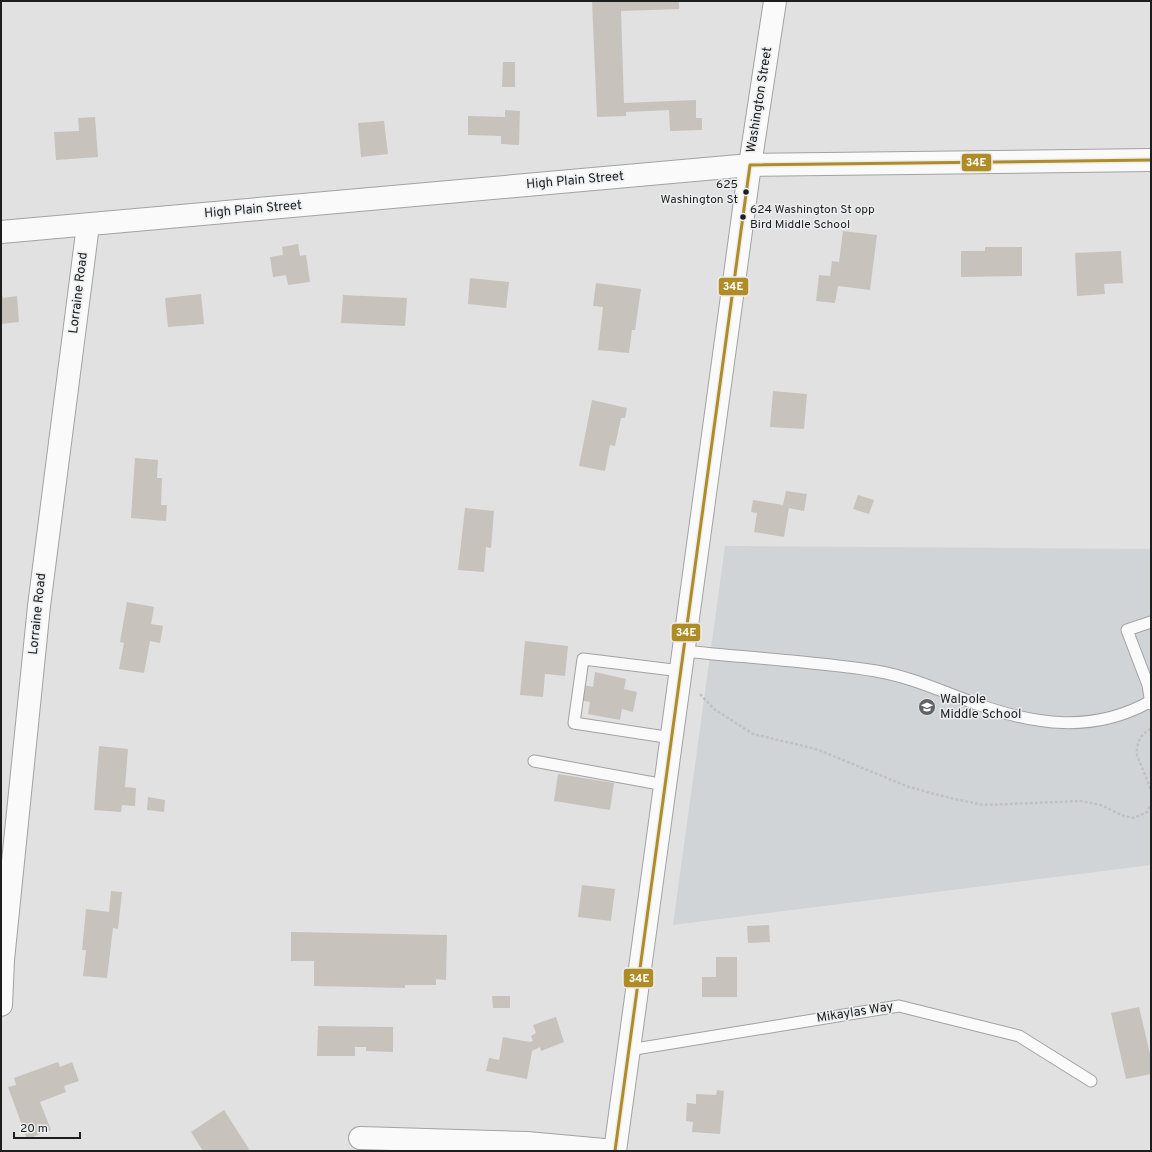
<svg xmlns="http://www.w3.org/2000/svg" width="1152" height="1152" font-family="Overpass,sans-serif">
<rect width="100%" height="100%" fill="#e1e1e1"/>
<polygon fill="#d1d4d7" points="725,546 1151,549 1151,865 673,925"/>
<g fill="#c7c2bc">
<polygon points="592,1 679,1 679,9 621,11 624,103 696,100 696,118 702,118 702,130 670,131 669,110 626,112 626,116 597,117"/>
<polygon points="503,62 515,62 515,87 502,87"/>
<polygon points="505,110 520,111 519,145 501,144 501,136 468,135 468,116 505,117"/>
<polygon points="95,117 98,157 56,160 54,132 79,131 78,118"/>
<polygon points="384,121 388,154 361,157 358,123"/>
<polygon points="843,231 877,235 870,290 838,286 835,303 816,301 819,275 830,276 832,261 839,262"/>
<polygon points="298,244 300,256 306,255 310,282 288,285 286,275 273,277 270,257 283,255 282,247"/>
<polygon points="985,247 1022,247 1022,276 961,277 961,251 985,251"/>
<polygon points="1121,251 1123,283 1104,284 1105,294 1077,296 1075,253"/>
<polygon points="470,278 509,282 506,308 468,304"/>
<polygon points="596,283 641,289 635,330 632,330 629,353 598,350 603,307 593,306"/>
<polygon points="1,292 3,298 17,296 19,322 1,324"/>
<polygon points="201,294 204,324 168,327 165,298"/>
<polygon points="343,295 407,298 405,326 341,323"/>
<polygon points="773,391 807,394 804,429 770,427"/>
<polygon points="592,400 627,408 625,418 621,418 615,446 610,445 605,471 579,466"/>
<polygon points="135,458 158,460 157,478 162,478 161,505 167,505 166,521 131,518"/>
<polygon points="786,491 807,494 804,511 789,508 784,537 754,532 757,513 751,512 753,500 783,505"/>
<polygon points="858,495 874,500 869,514 853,509"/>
<polygon points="465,508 494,511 491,548 486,547 484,572 458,570"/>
<polygon points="127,602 154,607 151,624 163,626 160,643 150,641 144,673 119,669 124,643 120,642"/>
<polygon points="525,641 568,646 565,676 545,674 543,697 520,695"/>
<polygon points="595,672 626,679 624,689 637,692 633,712 622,709 620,720 588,714 590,702 580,700 583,685 593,687"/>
<polygon points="99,746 128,749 125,787 136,788 135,806 122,805 121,812 94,810"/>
<polygon points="558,774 614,783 610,810 554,801"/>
<polygon points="148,797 165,800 164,812 147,810"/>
<polygon points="582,885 615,889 611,921 578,917"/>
<polygon points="111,891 122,892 118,929 113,928 107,978 83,976 86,950 82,950 86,909 109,912"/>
<polygon points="769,925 770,942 748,943 747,926"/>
<polygon points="291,932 447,935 446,980 436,979 436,985 405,985 405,988 314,986 314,961 291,961"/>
<polygon points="716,957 737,957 737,997 702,997 702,977 716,977"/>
<polygon points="492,996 510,996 510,1008 493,1008"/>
<polygon points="1139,1007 1151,1058 1151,1074 1126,1079 1111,1013"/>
<polygon points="556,1017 564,1042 541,1051 540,1047 532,1051 527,1079 486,1071 489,1058 499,1060 503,1037 529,1042 533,1041 531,1036 536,1033 533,1025"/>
<polygon points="318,1026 393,1027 393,1052 366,1051 366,1047 355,1047 355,1056 317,1056"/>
<polygon points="58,1062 60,1067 72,1062 79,1081 64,1086 66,1092 40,1102 51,1130 27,1139 8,1087 16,1085 14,1078"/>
<polygon points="717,1090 724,1091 720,1134 692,1132 693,1122 686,1121 687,1103 696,1104 696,1094 716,1095"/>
<polygon points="224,1110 249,1149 246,1151 203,1151 191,1132"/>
</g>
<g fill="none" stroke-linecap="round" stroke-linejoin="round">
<g stroke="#a2a2a2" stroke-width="13">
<g id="service">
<polyline points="1151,622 1127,630 1148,685 1151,704"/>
<path d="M684 651C748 658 813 661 876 671 911 677 941 691 974 703 1034 725 1093 734 1151 701"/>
<polyline points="672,738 574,723 583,659 681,671"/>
<polyline points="534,761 665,785"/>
<polyline points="629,1050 899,1006 1019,1036 1091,1081"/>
</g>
</g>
<g stroke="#a2a2a2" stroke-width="24">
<g id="minor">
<polyline points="1,1005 3,960 39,606 88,225"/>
<polyline points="360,1138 527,1143 615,1151"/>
</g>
</g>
<g stroke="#a2a2a2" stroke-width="24">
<g id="secondary">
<polyline points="1,232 750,165 1151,160"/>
<polyline points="615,1151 750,165 775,1"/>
</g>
</g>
<g stroke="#c1c1c1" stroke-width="2.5" stroke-dasharray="3 2" stroke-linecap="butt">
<polyline points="700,694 714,709 753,734 816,749 909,787 950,798 984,805 1081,801 1101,805 1124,816 1134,818 1147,812 1151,804"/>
<path d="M1151 729C1140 734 1136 744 1137 755L1151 790"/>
</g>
<use href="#service" stroke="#fafafa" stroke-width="11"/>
<use href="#minor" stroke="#fafafa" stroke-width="22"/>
<use href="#secondary" stroke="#fafafa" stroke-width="22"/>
<g stroke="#edeeef" stroke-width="6">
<polyline id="bus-1" points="615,1151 750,165 1151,160"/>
</g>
<use href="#bus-1" stroke="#b08c27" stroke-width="3"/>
</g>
<defs>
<g id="school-disc" transform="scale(0.9)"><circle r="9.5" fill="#626262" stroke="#edeeef"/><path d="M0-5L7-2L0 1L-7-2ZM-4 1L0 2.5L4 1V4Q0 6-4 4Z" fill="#fff"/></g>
</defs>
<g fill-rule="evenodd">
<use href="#school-disc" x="927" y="707"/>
</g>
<g fill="#1d1e1e" stroke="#edeeef" stroke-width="1.5">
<circle cx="746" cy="192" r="3.5"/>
<circle cx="743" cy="217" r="3.5"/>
</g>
<g text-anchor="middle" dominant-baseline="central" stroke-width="3" stroke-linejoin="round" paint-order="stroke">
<g font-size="12" fill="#1d1e1e" stroke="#edeeef" text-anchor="end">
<text x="738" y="185">625<tspan x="738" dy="15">Washington St</tspan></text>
<text x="750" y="210" text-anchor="start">624 Washington St opp<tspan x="750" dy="15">Bird Middle School</tspan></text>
</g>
<g font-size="13" fill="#1d1e1e" stroke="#edeeef">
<text transform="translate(760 100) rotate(-81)">Washington Street</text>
<text transform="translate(575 181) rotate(-5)">High Plain Street</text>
<text transform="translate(253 210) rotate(-5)">High Plain Street</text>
<text transform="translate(79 293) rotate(-83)">Lorraine Road</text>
<text transform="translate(38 614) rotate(-84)">Lorraine Road</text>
<text transform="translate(855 1013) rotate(-9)">Mikaylas Way</text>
</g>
<g font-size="13" fill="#1d1e1e" stroke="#edeeef" text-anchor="start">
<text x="940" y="700">Walpole<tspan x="940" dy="15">Middle School</tspan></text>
</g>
</g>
<g stroke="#edeeef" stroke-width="1.5">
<rect x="961" y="153" width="31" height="19" rx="4" fill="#b08c27"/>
<rect x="718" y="277" width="31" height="19" rx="4" fill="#b08c27"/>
<rect x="671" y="623" width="30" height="19" rx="4" fill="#b08c27"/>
<rect x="623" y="968" width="31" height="20" rx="4" fill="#b08c27"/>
</g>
<g font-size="11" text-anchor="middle" font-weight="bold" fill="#fff">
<text x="976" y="166">34E</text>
<text x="733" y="290">34E</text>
<text x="686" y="636">34E</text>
<text x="639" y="982">34E</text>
</g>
<rect width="1152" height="1152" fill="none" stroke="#1d1e1e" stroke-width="4"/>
<path d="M14 1132v6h66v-6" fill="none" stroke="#1d1e1e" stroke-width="2"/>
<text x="20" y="1132" font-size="12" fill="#1d1e1e" stroke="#edeeef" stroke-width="3" paint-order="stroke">20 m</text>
</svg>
